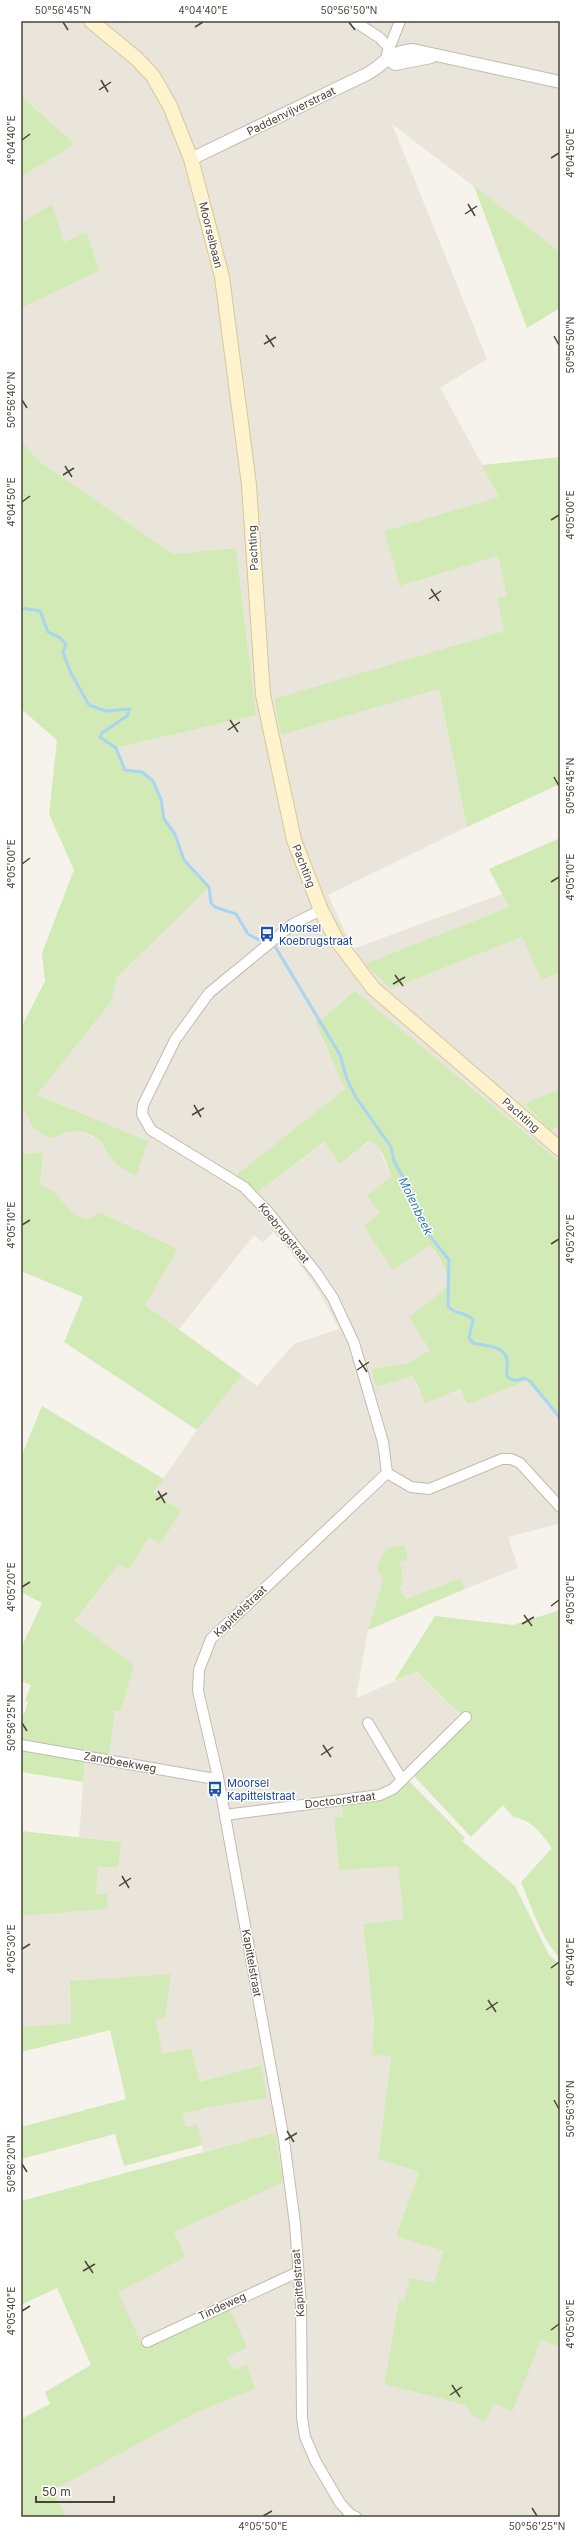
<svg xmlns="http://www.w3.org/2000/svg" width="581" height="2538" font-family="Inter,sans-serif">
<rect width="100%" height="100%" fill="#f6f3ec"/>
<polygon fill="#eae5da" points="21,21 560,21 560,252 392,124 487,359 440,388 500,497 384,531 400,586 498,556 507,597 497,597 504,631 274,700 281,735 439,689 467,827 328,895 353,949 502,894 509,907 366,964 391,989 522,937 541,980 560,972 560,1089 524,1105 550,1129 560,1126 560,1162 355,992 322,1019 325,1046 340,1073 345,1089 236,1175 258,1192 325,1142 340,1164 370,1141 373,1142 379,1148 391,1176 368,1195 381,1213 365,1226 429,1245 444,1262 446,1284 445,1289 410,1317 430,1350 409,1363 371,1369 376,1387 413,1376 419,1392 509,1388 526,1381 560,1418 560,1529 558,1524 508,1537 518,1568 465,1589 460,1578 406,1599 400,1588 403,1578 400,1561 408,1559 404,1546 383,1580 368,1630 356,1698 417,1672 466,1721 400,1789 341,1803 343,1817 334,1819 339,1870 398,1865 405,1919 363,1924 374,2020 372,2054 391,2056 378,2159 419,2172 396,2236 443,2251 434,2283 404,2301 399,2300 384,2384 465,2405 471,2414 494,2403 511,2411 541,2340 560,2347 560,2517 67,2517 52,2491 193,2414 255,2389 247,2364 234,2370 226,2357 143,2347 117,2292 186,2257 174,2232 275,2133 203,2152 202,2145 186,2127 183,2114 210,2107 261,2065 200,2082 163,2055 155,2020 70,1981 71,2023 21,2027 21,1916 108,1909 96,1895 98,1866 121,1842 79,1837 83,1783 85,1760 109,1757 115,1710 121,1711 134,1665 75,1622 119,1564 128,1570 149,1537 161,1544 153,1493 197,1430 242,1375 257,1386 294,1344 339,1329 319,1292 289,1249 273,1232 263,1243 254,1235 179,1329 145,1305 178,1249 99,1212 86,1220 75,1215 54,1192 40,1184 43,1153 21,1154 21,1104 34,1129 51,1139 65,1131 78,1130 102,1142 105,1151 148,1141 37,1095 111,1002 116,977 208,887 184,860 175,834 164,819 161,799 142,772 125,770 116,748 256,715 236,548 173,554 39,461 21,441 21,308 99,271 87,232 64,243 52,205 21,223 21,177 75,144 21,96"/>
<g fill="#d2eab5">
<polygon points="21,96 75,144 21,177"/>
<polygon points="474,186 560,252 560,308 527,328"/>
<polygon points="52,204 64,242 87,232 99,271 21,308 21,223"/>
<path d="M21 441 39 461 173 554 236 548 256 715 116 748 125 770 142 772 153 781 161 799 164 819 175 834 184 860 209 887 117 977 111 1002 37 1095 148 1141 136 1176C121 1168 108 1159 102 1142 81 1129 73 1127 51 1139L34 1129 21 1104V1028L45 981 42 953 74 870 49 814 57 740 21 709Z"/>
<polygon points="560,457 560,784 467,827 439,689 281,735 274,699 504,631 497,597 507,597 498,556 400,586 384,531 499,497 482,465"/>
<polygon points="560,838 560,972 541,980 522,937 391,989 365,964 509,907 489,869"/>
<path d="M355 991 560 1162V1418L526 1381 468 1404 460 1389 425 1403 413 1376 376 1387 371 1369 409 1363 430 1350 409 1317 445 1289C449 1271 442 1257 429 1245L393 1270 364 1226 380 1213 367 1196 391 1176C387 1165 382 1144 369 1141L340 1164 324 1142 258 1192 236 1175 345 1089 315 1021 322 1019Z"/>
<polygon points="560,1089 560,1126 550,1130 524,1104"/>
<polygon points="43,1153 40,1184 54,1192 75,1215 86,1220 99,1212 178,1249 145,1305 242,1375 197,1430 64,1342 83,1297 21,1271 21,1154"/>
<polygon points="42,1406 164,1479 153,1493 181,1511 160,1544 149,1537 128,1570 119,1564 75,1621 134,1665 121,1711 115,1711 109,1757 21,1742 21,1713 24,1714 28,1702 25,1701 31,1685 21,1681 21,1648 42,1603 21,1592 21,1457"/>
<polygon points="404,1545 408,1560 400,1561 403,1578 400,1588 406,1599 460,1578 465,1589 368,1630 383,1580 377,1567 386,1549"/>
<path d="M560 1610V1958C541 1939 532 1907 521 1882L552 1848C541 1833 532 1820 513 1817L503 1805 471 1837 414 1776 466 1720 417 1672 394 1681 435 1616 513 1625Z"/>
<polygon points="21,1749 85,1760 83,1782 21,1772"/>
<polygon points="409,1781 465,1838 462,1841 515,1886 549,1955 560,1965 560,2347 541,2340 512,2412 494,2403 485,2421 471,2414 465,2405 384,2384 399,2300 404,2301 410,2278 434,2283 443,2251 396,2236 419,2172 378,2159 391,2056 372,2055 374,2020 363,1924 404,1919 398,1866 339,1870 334,1818 343,1817 341,1803 400,1789"/>
<polygon points="21,1831 121,1842 118,1867 98,1867 96,1894 107,1894 108,1909 21,1916"/>
<polygon points="171,1974 165,2018 155,2020 163,2054 191,2048 200,2082 261,2065 267,2098 210,2107 183,2114 186,2127 197,2124 202,2145 124,2166 115,2134 21,2159 21,2127 126,2099 110,2030 21,2052 21,2027 71,2023 70,1981"/>
<polygon points="275,2133 283,2182 174,2232 186,2257 118,2292 143,2347 228,2305 247,2347 226,2357 234,2370 247,2364 255,2389 193,2414 52,2491 67,2517 21,2517 21,2419 50,2404 45,2392 91,2365 57,2288 21,2305 21,2201"/>
</g>
<g fill="none" stroke-linecap="round" stroke-linejoin="round">
<g stroke="#a9d4f2" stroke-width="3">
<polyline points="21,608 40,611 48,632 59,637 66,644 63,653 71,673 89,705 106,711 130,709 127,716 102,733 100,737 116,748 125,770 142,772 153,781 161,799 164,819 175,834 184,860 209,887 211,903 215,907 236,914 248,934 259,940"/>
<path d="M276 948 340 1055 347 1079 355 1096 391 1147 394 1161 411 1192 430 1236 449 1260 448 1306C454 1315 466 1311 473 1320L469 1338 473 1343C483 1345 504 1346 507 1359 508 1364 506 1371 507 1376 513 1382 517 1381 524 1378L530 1381 560 1418"/>
</g>
<g stroke="#c2bbae" stroke-width="12">
<g id="minor">
<polyline points="354,21 380,38 389,48"/>
<polyline points="387,54 400,21"/>
<polyline points="321,910 293,924 209,993 175,1040 143,1105 142,1114 151,1130 244,1187 269,1213 317,1274 333,1298 354,1343 383,1442 387,1473"/>
<polyline points="387,1473 411,1487 429,1489 502,1459 511,1459 520,1463 560,1507"/>
<polyline points="368,1723 402,1780"/>
<polyline points="21,1745 209,1778 218,1777"/>
<polyline points="225,1815 380,1795 393,1789 466,1717"/>
<polyline points="147,2342 298,2272"/>
<polyline points="356,2517 350,2514 340,2503 316,2462 305,2437 302,2418 301,2306 295,2224 284,2140 218,1777 198,1691 199,1670 211,1639 387,1473"/>
</g>
</g>
<g stroke="#c2bbae" stroke-width="14">
<g id="tertiary">
<polyline points="387,58 395,64 431,57"/>
<path d="M191 159 367 74C389 62 385 53 413 50L560 82"/>
</g>
</g>
<g stroke="#d6c79b" stroke-width="16">
<polyline id="secondary" points="91,21 137,59 153,76 170,106 191,159 200,193 222,277 249,485 263,695 294,840 321,910 336,939 373,988 560,1149"/>
</g>
<use href="#minor" stroke="#fff" stroke-width="10"/>
<use href="#tertiary" stroke="#fff" stroke-width="12"/>
<use href="#secondary" stroke="#fff3cd" stroke-width="14"/>
</g>
<path fill="none" stroke="#4b4439" stroke-width="1.5" d="M63 22 68 30M349 22 355 30M195 27 203 22M101 80 108 92M99 90 111 82M22 140 30 134M551 158 559 153M468 204 475 216M465 214 477 206M266 335 274 347M554 336 559 345M264 344 276 337M22 400 27 408M65 466 72 477M63 475 74 468M22 502 30 496M551 520 559 515M431 589 439 601M429 599 441 591M230 720 238 732M228 730 240 722M554 777 559 786M22 864 30 858M551 882 559 877M395 975 403 986M393 984 405 977M194 1105 201 1117M192 1115 204 1108M22 1225 30 1220M551 1244 559 1239M359 1360 367 1372M357 1370 369 1362M158 1491 165 1503M156 1500 167 1493M22 1587 30 1582M551 1606 559 1600M524 1615 532 1626M522 1624 534 1617M22 1723 27 1731M323 1745 331 1757M321 1755 333 1747M122 1876 129 1888M119 1886 131 1878M22 1949 30 1944M551 1968 559 1962M488 2000 496 2012M486 2010 498 2002M554 2100 559 2109M287 2131 294 2142M285 2140 297 2133M22 2164 27 2172M85 2261 93 2273M83 2271 95 2264M22 2311 30 2306M551 2330 559 2324M452 2385 460 2397M450 2395 462 2387M532 2508 537 2516M263 2516 272 2511"/>
<defs>
<g id="bus-bare" transform="scale(1.2)"><path d="M-5-6H5V4H4V6H2V4H-2V6H-4V4H-5ZM-3.5-4V0h7V-4ZM-3.5 1.2v1.5H-2V1.2ZM2 1.2v1.5H3.5V1.2Z" fill="#1a4fb4" stroke="#fff" stroke-width="2.5" paint-order="stroke"/></g>
</defs>
<g fill-rule="evenodd">
<use href="#bus-bare" x="267" y="934"/>
<use href="#bus-bare" x="215" y="1789"/>
</g>
<g text-anchor="middle" dominant-baseline="central" stroke-width="3" stroke-linejoin="round" paint-order="stroke">
<g font-size="11" fill="#4b4439" stroke="#fff">
<text transform="translate(291 111) rotate(-26)">Paddenvijverstraat</text>
<text transform="translate(211 235) rotate(76)">Moorselbaan</text>
<text transform="translate(253 548) rotate(-93)">Pachting</text>
<text transform="translate(304 866) rotate(69)">Pachting</text>
<text transform="translate(521 1115) rotate(41)">Pachting</text>
<text transform="translate(284 1233) rotate(51)">Koebrugstraat</text>
<text transform="translate(240 1611) rotate(-44)">Kapittelstraat</text>
<text transform="translate(120 1762) rotate(10)">Zandbeekweg</text>
<text transform="translate(340 1800) rotate(-7)">Doctoorstraat</text>
<text transform="translate(252 1963) rotate(80)">Kapittelstraat</text>
<text transform="translate(298 2283) rotate(-94)">Kapittelstraat</text>
<text transform="translate(222 2306) rotate(-25)">Tindeweg</text>
</g>
<g font-size="11" fill="#164399" stroke="#fff" text-anchor="start">
<text x="279" y="928">Moorsel<tspan x="279" dy="13">Koebrugstraat</tspan></text>
<text x="227" y="1783">Moorsel<tspan x="227" dy="13">Kapittelstraat</tspan></text>
</g>
<g font-size="12" font-style="italic" fill="#2e7ab2" stroke="#fff">
<text transform="translate(416 1206) rotate(64)">Molenbeek</text>
</g>
</g>
<rect width="581" height="2538" fill="none" stroke="#ffffff" stroke-width="44"/>
<path d="M36 2496v6h78v-6" fill="none" stroke="#4b4439" stroke-width="2"/>
<text x="42" y="2496" font-size="12" fill="#4b4439" stroke="#ffffff" stroke-width="3" paint-order="stroke">50 m</text>
<rect x="22" y="22" width="537" height="2494" fill="none" stroke="#4b4439" stroke-width="1.5"/>
<g font-size="10" text-anchor="middle" fill="#4b4439">
<text x="63" y="14">50°56'45"N</text>
<text x="203" y="14">4°04'40"E</text>
<text x="349" y="14">50°56'50"N</text>
<text transform="translate(11 140) rotate(-90)" y="4">4°04'40"E</text>
<text transform="translate(570 153) rotate(-90)" y="4">4°04'50"E</text>
<text transform="translate(570 345) rotate(-90)" y="4">50°56'50"N</text>
<text transform="translate(11 400) rotate(-90)" y="4">50°56'40"N</text>
<text transform="translate(11 502) rotate(-90)" y="4">4°04'50"E</text>
<text transform="translate(570 515) rotate(-90)" y="4">4°05'00"E</text>
<text transform="translate(570 786) rotate(-90)" y="4">50°56'45"N</text>
<text transform="translate(11 864) rotate(-90)" y="4">4°05'00"E</text>
<text transform="translate(570 877) rotate(-90)" y="4">4°05'10"E</text>
<text transform="translate(11 1225) rotate(-90)" y="4">4°05'10"E</text>
<text transform="translate(570 1239) rotate(-90)" y="4">4°05'20"E</text>
<text transform="translate(11 1587) rotate(-90)" y="4">4°05'20"E</text>
<text transform="translate(570 1600) rotate(-90)" y="4">4°05'30"E</text>
<text transform="translate(11 1723) rotate(-90)" y="4">50°56'25"N</text>
<text transform="translate(11 1949) rotate(-90)" y="4">4°05'30"E</text>
<text transform="translate(570 1962) rotate(-90)" y="4">4°05'40"E</text>
<text transform="translate(570 2109) rotate(-90)" y="4">50°56'30"N</text>
<text transform="translate(11 2164) rotate(-90)" y="4">50°56'20"N</text>
<text transform="translate(11 2311) rotate(-90)" y="4">4°05'40"E</text>
<text transform="translate(570 2324) rotate(-90)" y="4">4°05'50"E</text>
<text x="263" y="2530">4°05'50"E</text>
<text x="537" y="2530">50°56'25"N</text>
</g>
</svg>
